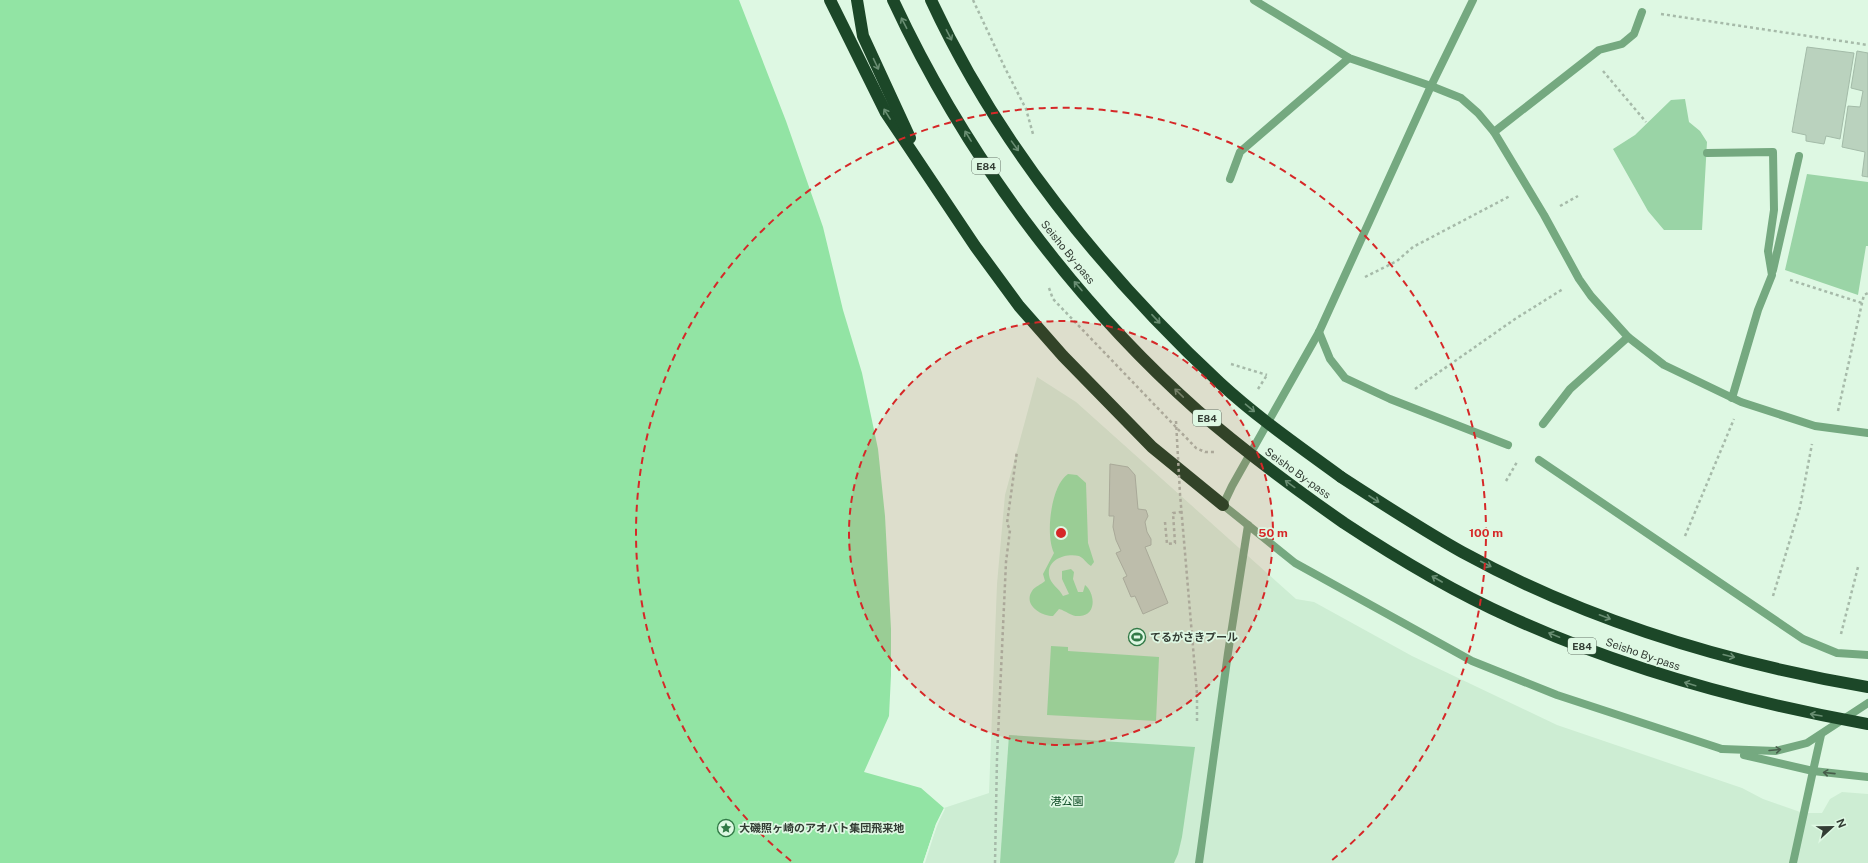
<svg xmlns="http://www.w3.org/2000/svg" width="1868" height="863" font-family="'Public Sans','Noto Sans JP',sans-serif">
<rect width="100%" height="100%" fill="#def8e3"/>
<polygon fill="#cdedd3" points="1037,377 1076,402 1296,599 1314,602 1412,656 1557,725 1742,788 1763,799 1803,813 1822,813 1830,799 1842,792 1868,794 1868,863 923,863 944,808 989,793 997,584 1005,495"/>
<g fill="#9ad4a6">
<polygon points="1685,99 1689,122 1700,131 1707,142 1702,230 1664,230 1648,211 1613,149 1635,135 1671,100"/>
<polygon points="1807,174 1868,182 1868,246 1866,246 1858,295 1785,270"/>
<polygon points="1009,735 1195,747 1182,837 1178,854 1174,863 1000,863"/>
</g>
<g fill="#92e4a4">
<polygon points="0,0 739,0 786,121 823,227 843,310 862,373 878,449 885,516 891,629 891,675 889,716 864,772 921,788 944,808 936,824 923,863 0,863"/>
<path d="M1068 474 1077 475 1086 483 1088 543 1094 562 1091 566C1086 563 1084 558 1079 556 1066 553 1047 559 1049 575 1050 584 1059 588 1063 596L1069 594 1062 579V571L1071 569 1074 572 1073 579 1078 592H1083L1085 585C1095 593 1097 615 1080 616 1071 617 1067 611 1059 609L1053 616C1041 616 1023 605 1032 591 1035 586 1041 585 1045 581L1043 574 1054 553C1045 535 1051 485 1068 474Z"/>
<polygon points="1051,646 1068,647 1068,651 1159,657 1156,721 1047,715"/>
</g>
<polygon fill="#def8e3" points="944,808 945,809 937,825 925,863 923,863 936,824"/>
<g fill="#bad2be" stroke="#a3bba8">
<polygon points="1807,47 1854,53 1840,139 1826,136 1824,144 1806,141 1806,135 1792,132"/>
<polygon points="1857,51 1868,53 1868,177 1862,176 1865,152 1842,147 1848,106 1860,107 1863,91 1851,88"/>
<polygon points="1110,464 1128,467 1135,475 1138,509 1146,510 1148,516 1145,522 1147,532 1151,539 1151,545 1145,547 1168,603 1143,614 1135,596 1131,597 1123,578 1127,576 1116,553 1121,551 1116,540 1113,527 1114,516 1109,516"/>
</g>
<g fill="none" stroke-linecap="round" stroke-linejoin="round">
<g stroke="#a6baa9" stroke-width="2.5" stroke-dasharray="3 3" stroke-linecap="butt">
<polyline points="973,0 1005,68 1026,109 1033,134"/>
<polyline points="1661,14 1868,45"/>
<polyline points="1603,71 1646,122"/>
<polyline points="1560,206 1578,196"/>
<polyline points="1365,277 1397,261 1413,247 1510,196"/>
<polyline points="1790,280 1862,303"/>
<polyline points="1049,288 1053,299 1196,448 1205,452 1214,452"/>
<polyline points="1258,389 1267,375"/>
<polyline points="1415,389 1515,319 1563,289"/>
<polyline points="1838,411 1862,303 1864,295 1868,293"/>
<polyline points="1506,481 1517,462"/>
<polyline points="1165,522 1167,544 1175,543 1173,513 1182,512"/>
<polyline points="1685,536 1734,419"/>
<polyline points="1773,596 1800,507 1812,444"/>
<polyline points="1841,634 1858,567"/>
<polyline points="1197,694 1197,724"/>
<polyline points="995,863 997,758 1006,562 1010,530 1007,523 1017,451"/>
</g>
<g stroke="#75a980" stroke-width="8">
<polyline points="1494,132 1599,50 1622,44 1634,34 1642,12"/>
<polyline points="1707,153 1773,152 1774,210 1768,251 1772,275 1758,310 1732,398"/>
<polyline points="1773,270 1799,156"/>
<polyline points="1539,460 1803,639 1837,653 1868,655"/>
<polyline points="1199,863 1228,653 1248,525"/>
<polyline points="1793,863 1813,771"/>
</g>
<g stroke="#75a980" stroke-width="8">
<polyline points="1254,0 1349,58 1431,86 1461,98 1478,113 1494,132 1544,215 1579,279 1591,296 1628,337 1664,365 1741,402 1815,426 1868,433"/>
<polyline points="1230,179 1240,152 1349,58"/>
<polyline points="1319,332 1330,359 1345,378 1390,399 1508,445"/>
<polyline points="1543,424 1570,389 1628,337"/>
<polyline points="1722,749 1776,751 1807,743 1868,703"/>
<polyline points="1744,755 1813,771 1868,777"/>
<polyline points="1813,771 1821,735"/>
</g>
<polyline stroke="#75a980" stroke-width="8" points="1473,0 1431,86 1319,332 1232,486 1223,505 1295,563 1472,661 1557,695 1722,749"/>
<g stroke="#1c4728" stroke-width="12">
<polyline points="830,0 886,113 975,246 1019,306 1063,356 1152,447 1223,505"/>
<polyline points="857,0 863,36 910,138"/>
<path d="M1341 477C1381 503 1421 529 1462 552 1588 621 1727 663 1868 687"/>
</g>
<g stroke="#a6baa9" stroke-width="2.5" stroke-dasharray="3 3" stroke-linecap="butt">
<polyline points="1231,364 1267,375"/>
<polyline points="1176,421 1180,494 1197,694"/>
</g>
<g stroke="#1c4728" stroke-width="12">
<path d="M893 0C964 153 1072 299 1198 411 1244 451 1294 488 1344 523 1397 558 1452 591 1510 617 1624 669 1745 702 1868 724"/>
<path d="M931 0C997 143 1105 276 1220 383 1258 418 1300 447 1341 477"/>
</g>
</g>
<defs><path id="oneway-shaft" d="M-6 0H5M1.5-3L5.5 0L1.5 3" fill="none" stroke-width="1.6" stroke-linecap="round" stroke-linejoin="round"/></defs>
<g stroke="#6a8e73">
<use href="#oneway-shaft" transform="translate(904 23) rotate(-117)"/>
<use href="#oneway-shaft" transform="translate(949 35) rotate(63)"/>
<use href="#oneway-shaft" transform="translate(876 64) rotate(65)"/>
<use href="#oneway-shaft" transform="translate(887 114) rotate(-122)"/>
<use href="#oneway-shaft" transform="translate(968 136) rotate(-122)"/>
<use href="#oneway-shaft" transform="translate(1015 146) rotate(54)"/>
<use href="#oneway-shaft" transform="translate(1078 286) rotate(-131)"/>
<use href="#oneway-shaft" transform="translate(1156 319) rotate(47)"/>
<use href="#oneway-shaft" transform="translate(1179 393) rotate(-136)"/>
<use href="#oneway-shaft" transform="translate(1250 408) rotate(40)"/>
<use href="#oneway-shaft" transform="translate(1290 484) rotate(-144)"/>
<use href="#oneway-shaft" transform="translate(1374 499) rotate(33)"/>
<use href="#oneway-shaft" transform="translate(1486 564) rotate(27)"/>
<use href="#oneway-shaft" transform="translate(1437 579) rotate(-150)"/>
<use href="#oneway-shaft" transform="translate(1605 617) rotate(21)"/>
<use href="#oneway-shaft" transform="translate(1554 635) rotate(-158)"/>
<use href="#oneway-shaft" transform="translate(1729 656) rotate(14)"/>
<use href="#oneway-shaft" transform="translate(1690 684) rotate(-163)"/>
<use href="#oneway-shaft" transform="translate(1816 715) rotate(-170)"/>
</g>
<g stroke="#475d4b">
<use href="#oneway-shaft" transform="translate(1775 750) rotate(-5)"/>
<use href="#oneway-shaft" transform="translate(1829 773) rotate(-174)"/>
</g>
<circle cx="1061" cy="533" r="212" fill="#d62828" fill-opacity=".12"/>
<g fill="none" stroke="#d62828" stroke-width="2" stroke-dasharray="7 5">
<circle cx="1061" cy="533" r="212"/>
<path d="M791 861A425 425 0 1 1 1331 861"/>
</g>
<defs>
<g id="stadium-ring" transform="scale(0.9)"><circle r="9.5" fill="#def8e3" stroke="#317946" stroke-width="1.5"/><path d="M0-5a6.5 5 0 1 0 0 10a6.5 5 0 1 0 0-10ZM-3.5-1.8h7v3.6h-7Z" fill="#317946"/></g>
<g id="sight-ring" transform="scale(0.9)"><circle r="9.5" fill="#def8e3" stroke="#317946" stroke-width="1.5"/><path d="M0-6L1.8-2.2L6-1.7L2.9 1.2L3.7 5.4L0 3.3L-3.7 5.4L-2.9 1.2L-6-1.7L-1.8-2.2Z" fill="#317946"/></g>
</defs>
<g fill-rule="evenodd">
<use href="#stadium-ring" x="1137" y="637"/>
<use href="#sight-ring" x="726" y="828"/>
</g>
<g text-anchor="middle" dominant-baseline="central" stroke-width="3.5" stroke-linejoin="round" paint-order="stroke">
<g fill="#def8e3" stroke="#667568" stroke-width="1">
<rect x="972" y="158" width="28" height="16" rx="3"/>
<rect x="1193" y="410" width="28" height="16" rx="3"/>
<rect x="1568" y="638" width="28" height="16" rx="3"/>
</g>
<g font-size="10" font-weight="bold" fill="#333d34">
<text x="986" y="166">E84</text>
<text x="1207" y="418">E84</text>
<text x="1582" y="646">E84</text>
</g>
<g font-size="11" fill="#333d34" stroke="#def8e3">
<text transform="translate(1068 252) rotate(51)">Seisho By-pass</text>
<text transform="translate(1298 473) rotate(36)">Seisho By-pass</text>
<text transform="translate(1643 654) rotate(19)">Seisho By-pass</text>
</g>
<g font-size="11" font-weight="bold" fill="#333d34" stroke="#def8e3" text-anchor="start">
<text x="1150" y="637">てるがさきプール</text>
<text x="739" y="828">大磯照ヶ崎のアオバト集団飛来地</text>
</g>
<g font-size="11" fill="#094821" stroke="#def8e3">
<text x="1067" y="801">港公園</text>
</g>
</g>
<circle cx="1061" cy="533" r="6" fill="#d62828" stroke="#def8e3" stroke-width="2"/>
<g font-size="12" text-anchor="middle" font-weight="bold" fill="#d62828" stroke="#def8e3" stroke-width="3.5" stroke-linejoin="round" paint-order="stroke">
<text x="1273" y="537">50 m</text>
<text x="1486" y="537">100 m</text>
</g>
<g transform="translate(1832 827) rotate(68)" stroke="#def8e3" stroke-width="3" paint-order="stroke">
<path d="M0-3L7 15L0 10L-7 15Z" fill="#333d34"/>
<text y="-6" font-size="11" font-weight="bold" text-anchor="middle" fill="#333d34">N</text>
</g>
</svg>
